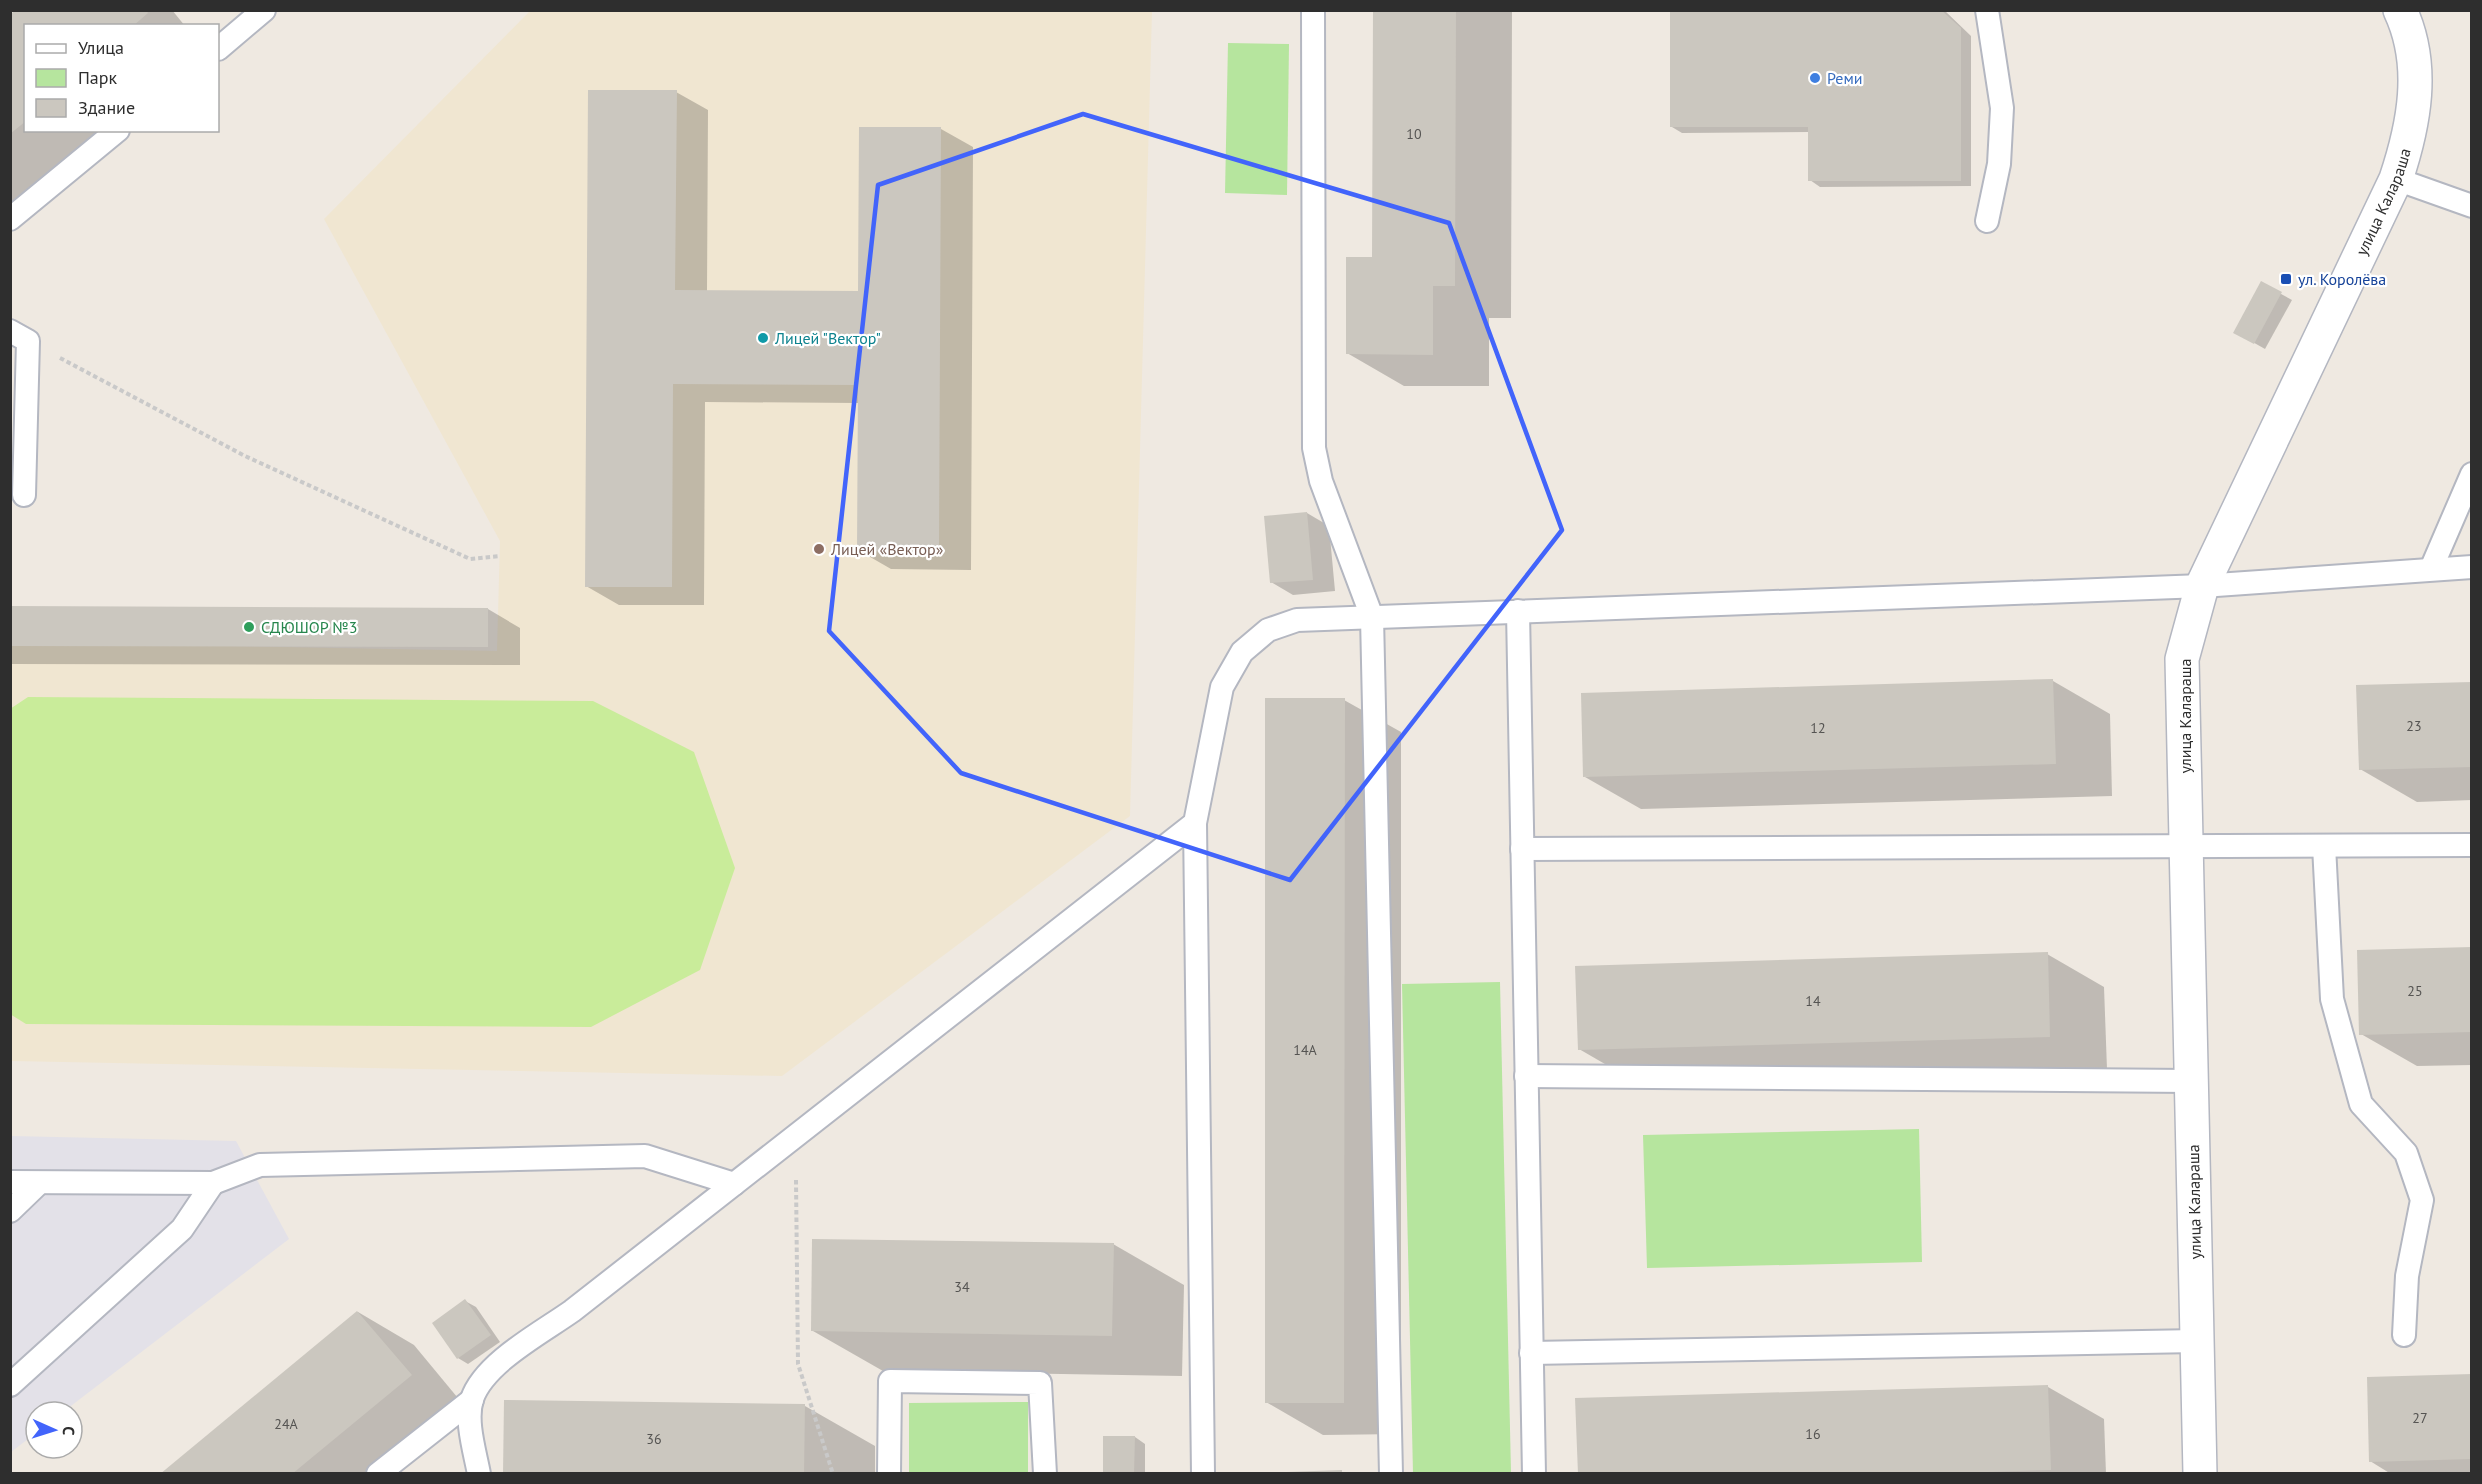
<svg xmlns="http://www.w3.org/2000/svg" width="2482" height="1484" font-family="'PT Sans',sans-serif">
<rect width="100%" height="100%" fill="#efe9e1"/>
<polygon fill="#e3e1e8" points="11,1136 236,1141 289,1239 63,1412 36,1412 36,1433 11,1452"/>
<polygon fill="#f0e6d1" points="530,11 1152,11 1130,816 782,1076 11,1061 11,642 497,651 500,541 324,219"/>
<g fill="#b6e59e">
<polygon points="1228,43 1289,44 1287,195 1225,193"/>
<polygon points="1500,982 1511,1473 1413,1473 1402,984"/>
<polygon points="1919,1129 1922,1262 1647,1268 1643,1135"/>
<polygon points="1028,1402 1028,1473 909,1473 909,1403"/>
</g>
<polygon fill="#c9ec9a" points="28,697 593,701 694,752 735,868 700,970 591,1027 26,1024 10,1014 10,709"/>
<g fill="#0003">
<polygon points="17,10 172,10 185,26 26,26 26,130 108,130 10,217 10,17"/>
<polygon points="1374,10 1512,10 1511,318 1489,318 1489,386 1404,386 1347,353 1374,258"/>
<polygon points="1671,10 1944,10 1971,36 1971,186 1820,187 1810,180 1810,132 1682,133 1672,127"/>
<polygon points="676,92 708,110 707,292 860,293 861,128 941,129 973,147 971,570 891,569 858,550 859,403 705,402 704,605 619,605 586,586"/>
<polygon points="2261,283 2292,300 2265,349 2235,332"/>
<polygon points="1307,513 1329,526 1335,591 1293,595 1271,582"/>
<polygon points="10,608 488,609 520,628 520,665 10,664"/>
<polygon points="2053,681 2110,714 2112,796 1641,809 1585,777"/>
<polygon points="2472,684 2472,800 2417,802 2360,769"/>
<polygon points="1344,700 1401,732 1401,1434 1323,1435 1266,1402"/>
<polygon points="2472,948 2472,1065 2417,1066 2361,1034"/>
<polygon points="2047,954 2104,987 2107,1069 1636,1082 1579,1049"/>
<polygon points="1113,1244 1184,1285 1182,1376 883,1371 813,1331"/>
<polygon points="465,1301 476,1307 500,1342 468,1364 458,1358"/>
<polygon points="358,1312 414,1345 467,1409 388,1474 162,1474"/>
<polygon points="2472,1376 2472,1474 2391,1474 2370,1461"/>
<polygon points="2048,1387 2104,1419 2106,1474 1579,1474"/>
<polygon points="805,1406 875,1446 875,1474 504,1474"/>
<polygon points="1135,1437 1145,1444 1145,1474 1104,1474"/>
</g>
<g fill="#cbc7bf">
<polygon points="15,10 146,10 148,13 133,26 26,26 26,121 10,134 10,15"/>
<polygon points="1373,10 1456,10 1455,286 1433,286 1433,355 1346,354 1346,257 1372,257"/>
<polygon points="1670,10 1941,10 1961,28 1961,181 1808,181 1808,127 1670,127"/>
<polygon points="588,90 677,90 675,290 858,291 859,127 941,127 939,552 857,551 858,385 673,384 672,587 585,587"/>
<polygon points="2261,281 2282,292 2254,344 2233,333"/>
<polygon points="1307,512 1313,580 1270,583 1264,516"/>
<polygon points="10,606 488,608 488,647 10,646"/>
<polygon points="2053,679 2056,764 1583,777 1581,693"/>
<polygon points="2472,682 2472,767 2359,770 2356,685"/>
<polygon points="1265,698 1345,698 1344,1403 1265,1403"/>
<polygon points="2472,947 2472,1032 2359,1035 2357,950"/>
<polygon points="2048,952 2050,1037 1578,1050 1575,966"/>
<polygon points="812,1239 1114,1243 1112,1336 811,1331"/>
<polygon points="465,1299 491,1335 457,1359 432,1323"/>
<polygon points="357,1311 412,1375 292,1474 160,1474"/>
<polygon points="2472,1374 2472,1459 2369,1462 2367,1377"/>
<polygon points="2048,1385 2051,1470 1925,1474 1578,1474 1575,1398"/>
<polygon points="504,1400 805,1404 804,1474 503,1474"/>
<polygon points="1103,1436 1135,1436 1134,1474 1103,1474"/>
<polygon points="1342,1470 1342,1474 1287,1474 1287,1472"/>
</g>
<g fill="none" stroke-linecap="round" stroke-linejoin="round">
<g stroke="#b4b7c1" stroke-width="26">
<g id="lane">
<polyline points="1313,10 1314,448 1321,481 1372,617 1391,1474"/>
<polyline points="218,49 264,10"/>
<polyline points="2396,179 2472,206"/>
<polyline points="10,219 118,130"/>
<polyline points="1987,221 1999,164 2002,108 1987,10"/>
<polyline points="10,331 28,341 24,495"/>
<polyline points="2431,569 2472,474"/>
<polyline points="1518,611 1534,1474"/>
<polyline points="1195,823 1203,1474"/>
<polyline points="2324,846 2332,999 2361,1104 2406,1153 2422,1200 2407,1276 2404,1335"/>
<polyline points="1522,849 2472,845"/>
<polyline points="1526,1076 2191,1081"/>
<polyline points="10,1182 213,1183 260,1165 645,1156 734,1184"/>
<polyline points="10,1211 38,1184"/>
<polyline points="1531,1353 2197,1341"/>
<polyline points="10,1385 182,1229 213,1183"/>
<polyline points="378,1474 472,1400"/>
<path d="M479 1474C475 1452 465 1421 472 1399 484 1363 541 1333 572 1311L1195 823 1222 687 1242 652 1268 630 1297 620 2202 586 2472 567"/>
<polyline points="889,1474 890,1381 1040,1383 1045,1474"/>
</g>
</g>
<g stroke="#b4b7c1" stroke-width="36">
<g id="secondary">
<path id="s1" d="M2200 1474 2182 659 2202 586 2396 179C2414 125 2426 65 2400 10"/>
</g>
</g>
<g stroke="#c9c9c9" stroke-width="4" stroke-dasharray="4.5 3" stroke-linecap="butt">
<polyline points="60,358 245,456 470,559 500,556"/>
<polyline points="796,1180 798,1364 833,1474"/>
</g>
<use href="#lane" stroke="#fff" stroke-width="22"/>
<use href="#secondary" stroke="#fff" stroke-width="33"/>
</g>
<path fill="none" stroke="#4264fb" stroke-width="4.5" stroke-linejoin="round" d="M1083 114 1449 223 1562 530 1290 880 961 773 829 631 878 185Z"/>
<circle fill="#3f7fe0" stroke="#fff" stroke-width="2" cx="1815" cy="78" r="6"/>
<rect fill="#1a4fb4" stroke="#fff" stroke-width="2" x="2280" y="273" width="12" height="12" rx="3"/>
<circle fill="#0f9aa8" stroke="#fff" stroke-width="2" cx="763" cy="338" r="6"/>
<circle fill="#8d6e63" stroke="#fff" stroke-width="2" cx="819" cy="549" r="6"/>
<circle fill="#2e9e5b" stroke="#fff" stroke-width="2" cx="249" cy="627" r="6"/>
<g text-anchor="middle" dominant-baseline="central" stroke-width="4.5" stroke-linejoin="round" paint-order="stroke">
<g font-size="14" fill="#555452">
<text x="1414" y="134">10</text>
<text x="2414" y="726">23</text>
<text x="1818" y="728">12</text>
<text x="2415" y="991">25</text>
<text x="1813" y="1001">14</text>
<text x="1305" y="1050">14А</text>
<text x="962" y="1287">34</text>
<text x="2420" y="1418">27</text>
<text x="286" y="1424">24А</text>
<text x="1813" y="1434">16</text>
<text x="654" y="1439">36</text>
</g>
<g font-size="16" fill="#366cbe" stroke="#fff" text-anchor="start">
<text x="1827" y="78">Реми</text>
</g>
<g font-size="16" fill="#2e2e2e" stroke="#fff">
<text stroke="none"><textPath href="#s1" startOffset="1316">улица Калараша</textPath></text>
<text transform="translate(2185 716) rotate(-90)">улица Калараша</text>
<text transform="translate(2194 1202) rotate(-91)">улица Калараша</text>
</g>
<g font-size="16" fill="#164399" stroke="#fff" text-anchor="start">
<text x="2298" y="279">ул. Королёва</text>
</g>
<g font-size="16" fill="#0d838f" stroke="#fff" text-anchor="start">
<text x="775" y="338">Лицей "Вектор"</text>
</g>
<g font-size="16" fill="#785e54" stroke="#fff" text-anchor="start">
<text x="831" y="549">Лицей «Вектор»</text>
</g>
<g font-size="16" fill="#27864d" stroke="#fff" text-anchor="start">
<text x="261" y="627">СДЮШОР №3</text>
</g>
</g>
<rect width="2482" height="1484" fill="none" stroke="#2e2e2e" stroke-width="24"/>
<rect x="24" y="24" width="195" height="108" fill="#ffffff" stroke="#ababab" stroke-width="1.5"/>
<rect x="36" y="44" width="30" height="9" fill="#ffffff" stroke="#ababab" stroke-width="1.5"/>
<text x="78" y="54" font-size="18" fill="#2e2e2e">Улица</text>
<rect x="36" y="69" width="30" height="18" fill="#b6e59e" stroke="#ababab" stroke-width="1.5"/>
<text x="78" y="84" font-size="18" fill="#2e2e2e">Парк</text>
<rect x="36" y="99" width="30" height="18" fill="#cbc7bf" stroke="#ababab" stroke-width="1.5"/>
<text x="78" y="114" font-size="18" fill="#2e2e2e">Здание</text>
<g transform="translate(54 1430) rotate(93)"><circle r="28" fill="#ffffff" stroke="#ababab" stroke-width="1.5"/>
<path d="M0-4.5L10 22L0 15L-10 22Z" fill="#4264fb"/>
<text y="-9" font-size="16" font-weight="bold" text-anchor="middle" fill="#2e2e2e">С</text>
</g>
</svg>
